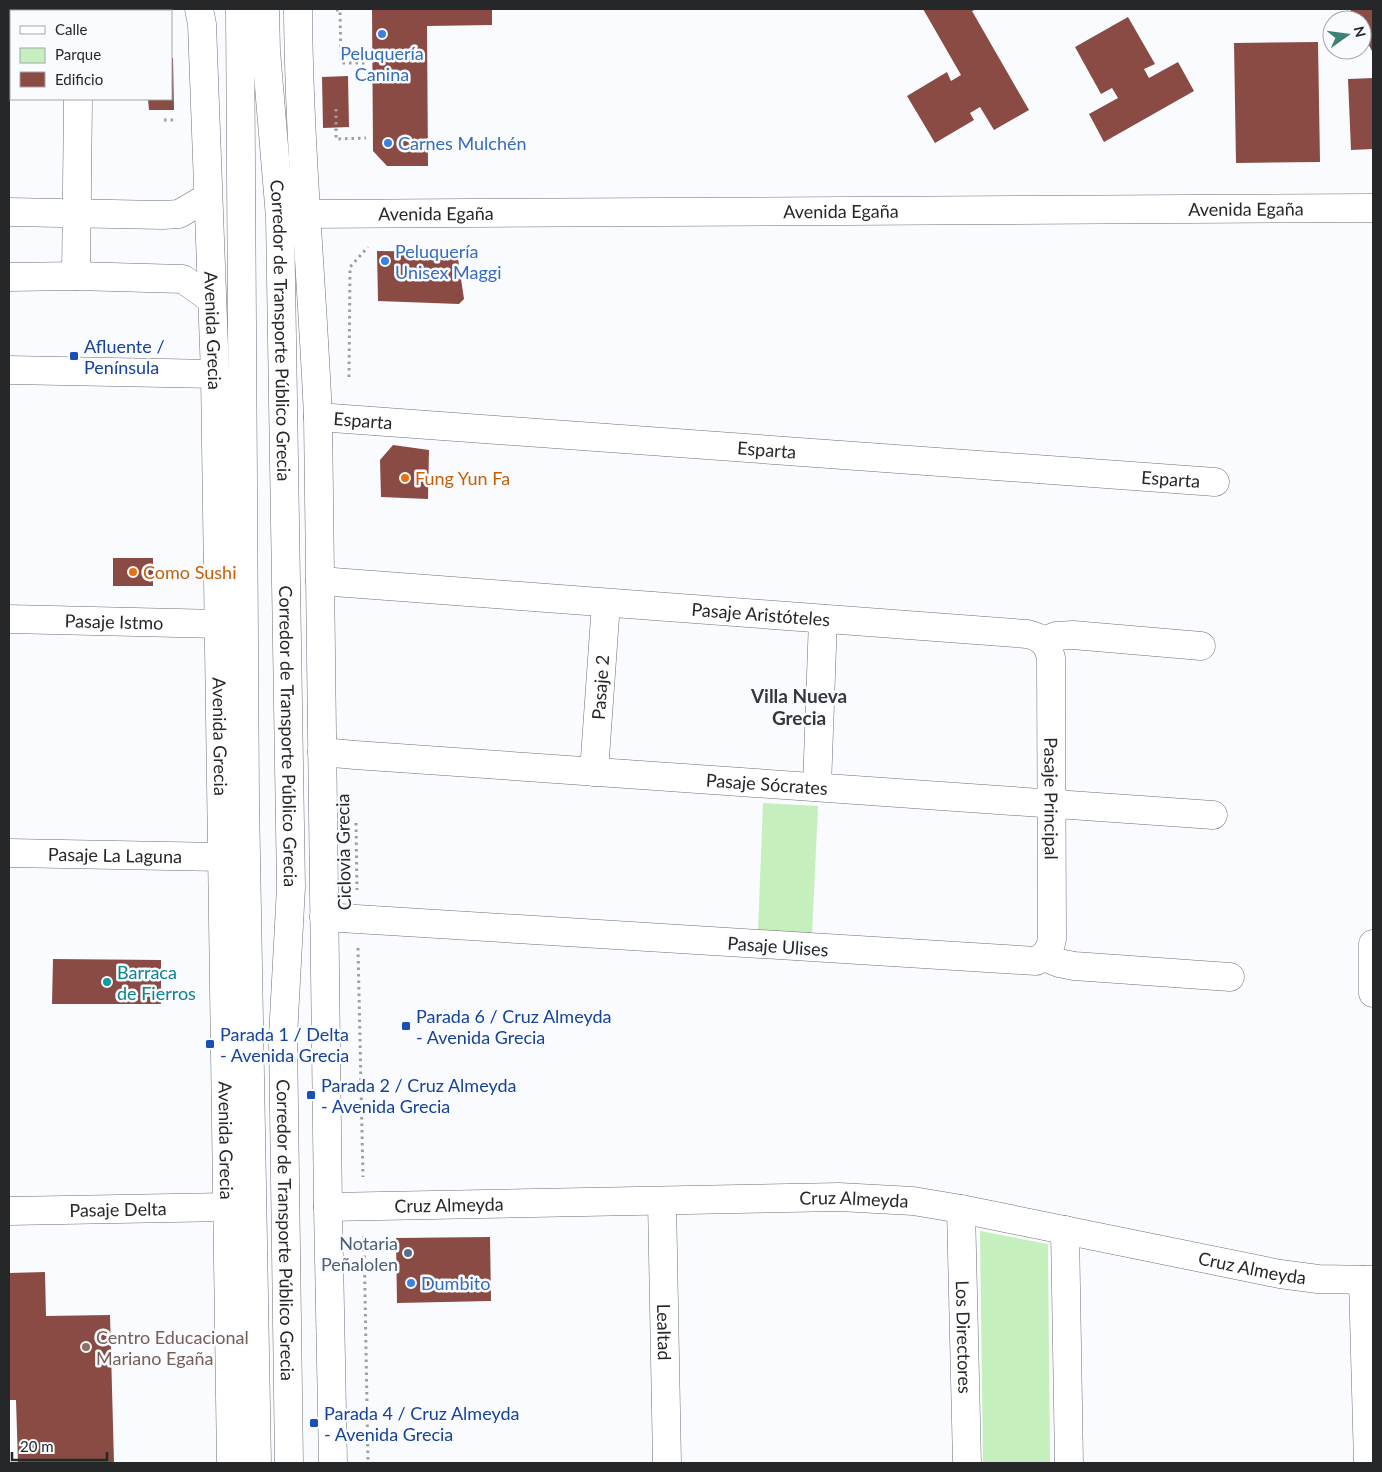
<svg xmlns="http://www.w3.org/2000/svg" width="1382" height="1472" font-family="Lato,sans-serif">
<rect width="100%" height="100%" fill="#f9fbfe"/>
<g fill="#c5efbd">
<polygon points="763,803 818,806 812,934 758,931"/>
<polygon points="980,1231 1048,1244 1050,1463 983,1463"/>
</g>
<g fill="#894b44">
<polygon points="372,9 492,9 492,25 427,26 428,166 387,166 373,151"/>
<polygon points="923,9 977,9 972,11 1029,110 994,130 980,107 970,113 974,120 935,143 907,96 947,72 951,81 961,75"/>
<polygon points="1350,9 1373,9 1373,53 1362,32 1362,20 1356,20"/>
<polygon points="1128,17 1155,64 1144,69 1149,78 1178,62 1194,91 1104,142 1089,114 1118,98 1112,88 1101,94 1075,47"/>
<polygon points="1318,42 1320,162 1236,163 1234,43"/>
<polygon points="171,58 173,58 174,110 149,110 148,99 171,99"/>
<polygon points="348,76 349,127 323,128 322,77"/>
<polygon points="1373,78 1373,149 1351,150 1348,79"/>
<polygon points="377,251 457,252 464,299 459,304 378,301"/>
<polygon points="393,445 429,450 428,499 381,497 380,460"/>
<rect x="113" y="558" width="40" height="28"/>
<polygon points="53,959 161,960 161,1004 52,1004"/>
<polygon points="490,1237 491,1301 397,1303 396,1238"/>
<polygon points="45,1272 46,1316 110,1315 114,1463 18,1463 16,1400 9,1400 9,1273"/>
</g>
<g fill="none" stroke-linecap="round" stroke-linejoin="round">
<g stroke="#6b7076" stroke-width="29">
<g id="minor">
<polyline points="41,9 80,11"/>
<polyline points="240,9 245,800 257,1463"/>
<path id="s1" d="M265 9 266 51 280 217 291 887 283 1037 289 1463"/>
<polyline points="9,212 163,215 179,214 208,197"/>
<path id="s2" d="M307 214 1373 208"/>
<polyline points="76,276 78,99"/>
<polyline points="9,277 76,276 183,279 211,299"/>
<polyline points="9,370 215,374"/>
<path id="s3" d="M318 417 1215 482"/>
<path id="s4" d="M320 581 1027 634C1042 637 1048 644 1051 658L1052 939C1050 950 1046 956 1036 961L324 917"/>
<path id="s5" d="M9 619 219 624"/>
<polyline points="1043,641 1056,636 1073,635 1201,646"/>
<path id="s6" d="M322 752 355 755 1213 815"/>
<path id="s7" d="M594 772 606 603"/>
<polyline points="817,787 823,619"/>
<path id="s8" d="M9 853 222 857"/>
<polyline points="1044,957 1059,963 1074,966 1230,977"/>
<polyline points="1373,993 1373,944"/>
<path id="s9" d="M662 1201 667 1463"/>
<path id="s10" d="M328 1207 839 1197 913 1201 961 1209 1280 1274 1318 1279 1373 1280"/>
<path id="s11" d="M961 1209 967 1463"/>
<path id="s12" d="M9 1211 227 1207"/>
<polyline points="1065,1230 1069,1463"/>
<polyline points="1363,1280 1368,1463"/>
</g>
</g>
<g stroke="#6b7076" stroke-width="29">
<g id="major">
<path id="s13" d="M199 9 202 24 215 374 231 1463"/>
<path d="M298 9C299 145 312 281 318 417L328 1207 333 1463"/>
</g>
</g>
<g stroke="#9d9fa1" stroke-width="3" stroke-dasharray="2.5 4" stroke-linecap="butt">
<polyline points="336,10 340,10 341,63 365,63"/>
<polyline points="336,109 336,139 366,138"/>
<polyline points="164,120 176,120"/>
<polyline points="349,377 350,267 368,247"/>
<polyline points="356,823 357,890"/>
<polyline points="358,948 363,1177"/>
<polyline points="364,1236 368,1463"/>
</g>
<use href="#minor" stroke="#fff" stroke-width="28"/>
<use href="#major" stroke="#fff" stroke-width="28"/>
</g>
<g fill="#3f7fe0" stroke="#f9fbfe" stroke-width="2">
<circle cx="382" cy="34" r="5"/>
<circle cx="388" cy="143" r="5"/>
<circle cx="385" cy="261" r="5"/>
<circle cx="411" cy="1283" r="5"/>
</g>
<g fill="#1a4fb4" stroke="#f9fbfe" stroke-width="2">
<rect x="69" y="351" width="10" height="10" rx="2.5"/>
<rect x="401" y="1021" width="10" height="10" rx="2.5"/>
<rect x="205" y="1039" width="10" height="10" rx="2.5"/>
<rect x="306" y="1090" width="10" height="10" rx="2.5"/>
<rect x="309" y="1418" width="10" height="10" rx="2.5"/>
</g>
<g fill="#e8710a" stroke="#f9fbfe" stroke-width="2">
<circle cx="405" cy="478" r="5"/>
<circle cx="133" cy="572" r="5"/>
</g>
<circle fill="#0f9aa8" stroke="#f9fbfe" stroke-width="2" cx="107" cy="982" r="5"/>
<circle fill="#5c6f8a" stroke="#f9fbfe" stroke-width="2" cx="408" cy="1253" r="5"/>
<circle fill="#8d6e63" stroke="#f9fbfe" stroke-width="2" cx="86" cy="1347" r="5"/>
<g text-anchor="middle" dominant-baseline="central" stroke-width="5" stroke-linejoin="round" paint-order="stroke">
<g font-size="18" fill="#366cbe" stroke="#f9fbfe" text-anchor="start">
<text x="382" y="53" text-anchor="middle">Peluquería<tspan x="382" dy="21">Canina</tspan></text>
<text x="398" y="143">Carnes Mulchén</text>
<text x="395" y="251">Peluquería<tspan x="395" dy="21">Unisex Maggi</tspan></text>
<text x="421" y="1283">Dumbito</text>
</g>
<g font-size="18" fill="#252729" stroke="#f9fbfe">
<text stroke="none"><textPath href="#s2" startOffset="939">Avenida Egaña</textPath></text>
<text stroke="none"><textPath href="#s2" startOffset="534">Avenida Egaña</textPath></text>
<text stroke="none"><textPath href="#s2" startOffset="129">Avenida Egaña</textPath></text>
<text stroke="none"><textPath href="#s13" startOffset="322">Avenida Grecia</textPath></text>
<text stroke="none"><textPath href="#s1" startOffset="322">Corredor de Transporte Público Grecia</textPath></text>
<text stroke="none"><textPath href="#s3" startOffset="45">Esparta</textPath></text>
<text stroke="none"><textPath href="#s3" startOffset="450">Esparta</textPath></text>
<text stroke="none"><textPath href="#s3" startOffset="855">Esparta</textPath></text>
<text stroke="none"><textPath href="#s4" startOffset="442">Pasaje Aristóteles</textPath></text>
<text stroke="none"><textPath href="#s5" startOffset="105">Pasaje Istmo</textPath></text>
<text stroke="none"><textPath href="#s7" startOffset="85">Pasaje 2</textPath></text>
<text stroke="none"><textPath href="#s13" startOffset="728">Avenida Grecia</textPath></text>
<text stroke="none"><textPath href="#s1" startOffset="728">Corredor de Transporte Público Grecia</textPath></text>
<text stroke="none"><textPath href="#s6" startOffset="446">Pasaje Sócrates</textPath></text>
<text stroke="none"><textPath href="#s4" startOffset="886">Pasaje Principal</textPath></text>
<text transform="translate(343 852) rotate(-91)">Ciclovia Grecia</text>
<text stroke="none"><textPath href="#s8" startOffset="106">Pasaje La Laguna</textPath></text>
<text transform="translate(778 946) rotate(4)">Pasaje Ulises</text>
<text stroke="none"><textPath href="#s13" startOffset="1132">Avenida Grecia</textPath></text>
<text stroke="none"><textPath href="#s10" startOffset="526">Cruz Almeyda</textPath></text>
<text stroke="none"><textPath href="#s10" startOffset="121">Cruz Almeyda</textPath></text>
<text stroke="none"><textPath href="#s12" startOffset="109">Pasaje Delta</textPath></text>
<text stroke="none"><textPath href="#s1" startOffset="1222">Corredor de Transporte Público Grecia</textPath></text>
<text stroke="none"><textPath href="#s10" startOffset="931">Cruz Almeyda</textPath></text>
<text stroke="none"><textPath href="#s9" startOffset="131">Lealtad</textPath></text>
<text stroke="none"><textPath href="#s11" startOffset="128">Los Directores</textPath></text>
</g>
<g font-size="18" fill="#164399" stroke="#f9fbfe" text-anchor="start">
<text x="84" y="346">Afluente /<tspan x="84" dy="21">Península</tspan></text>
<text x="416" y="1016">Parada 6 / Cruz Almeyda<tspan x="416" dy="21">- Avenida Grecia</tspan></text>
<text x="220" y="1034">Parada 1 / Delta<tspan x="220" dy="21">- Avenida Grecia</tspan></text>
<text x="321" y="1085">Parada 2 / Cruz Almeyda<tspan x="321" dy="21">- Avenida Grecia</tspan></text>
<text x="324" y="1413">Parada 4 / Cruz Almeyda<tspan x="324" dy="21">- Avenida Grecia</tspan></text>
</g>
<g font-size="18" fill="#c56008" stroke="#f9fbfe" text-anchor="start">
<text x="415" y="478">Fung Yun Fa</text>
<text x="143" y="572">Como Sushi</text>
</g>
<g font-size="18" fill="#0d838f" stroke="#f9fbfe" text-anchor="start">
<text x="117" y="972">Barraca<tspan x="117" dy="21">de Fierros</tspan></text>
</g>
<g font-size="18" fill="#4e5e75" stroke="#f9fbfe" text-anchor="end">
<text x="398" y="1243">Notaria<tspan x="398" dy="21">Peñalolen</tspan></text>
</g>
<g font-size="18" fill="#785e54" stroke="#f9fbfe" text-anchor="start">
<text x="96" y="1337">Centro Educacional<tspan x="96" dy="21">Mariano Egaña</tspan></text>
</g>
<g font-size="19" font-weight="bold" fill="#34383e" stroke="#f9fbfe">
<text x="799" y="695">Villa Nueva<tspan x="799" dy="22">Grecia</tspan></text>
</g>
</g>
<rect width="1382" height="1472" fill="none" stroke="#252729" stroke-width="20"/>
<rect x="10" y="10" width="162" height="90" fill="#f9fbfe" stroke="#a4a6a9"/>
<rect x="20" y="26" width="25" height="8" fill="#ffffff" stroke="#a4a6a9"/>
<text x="55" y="35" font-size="15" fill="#252729">Calle</text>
<rect x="20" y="48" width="25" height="15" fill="#c5efbd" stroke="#a4a6a9"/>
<text x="55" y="60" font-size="15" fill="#252729">Parque</text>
<rect x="20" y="72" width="25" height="15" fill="#894b44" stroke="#a4a6a9"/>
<text x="55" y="85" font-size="15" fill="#252729">Edificio</text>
<g transform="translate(1347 35) rotate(76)"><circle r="24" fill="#f9fbfe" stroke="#a4a6a9"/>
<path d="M0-4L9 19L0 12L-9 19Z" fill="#3c8176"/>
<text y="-8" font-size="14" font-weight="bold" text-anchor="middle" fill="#252729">N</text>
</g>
<path d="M12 1452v8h95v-8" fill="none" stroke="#252729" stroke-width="2.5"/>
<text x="20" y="1452" font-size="15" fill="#252729" stroke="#f9fbfe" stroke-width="4" paint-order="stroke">20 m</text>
</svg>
